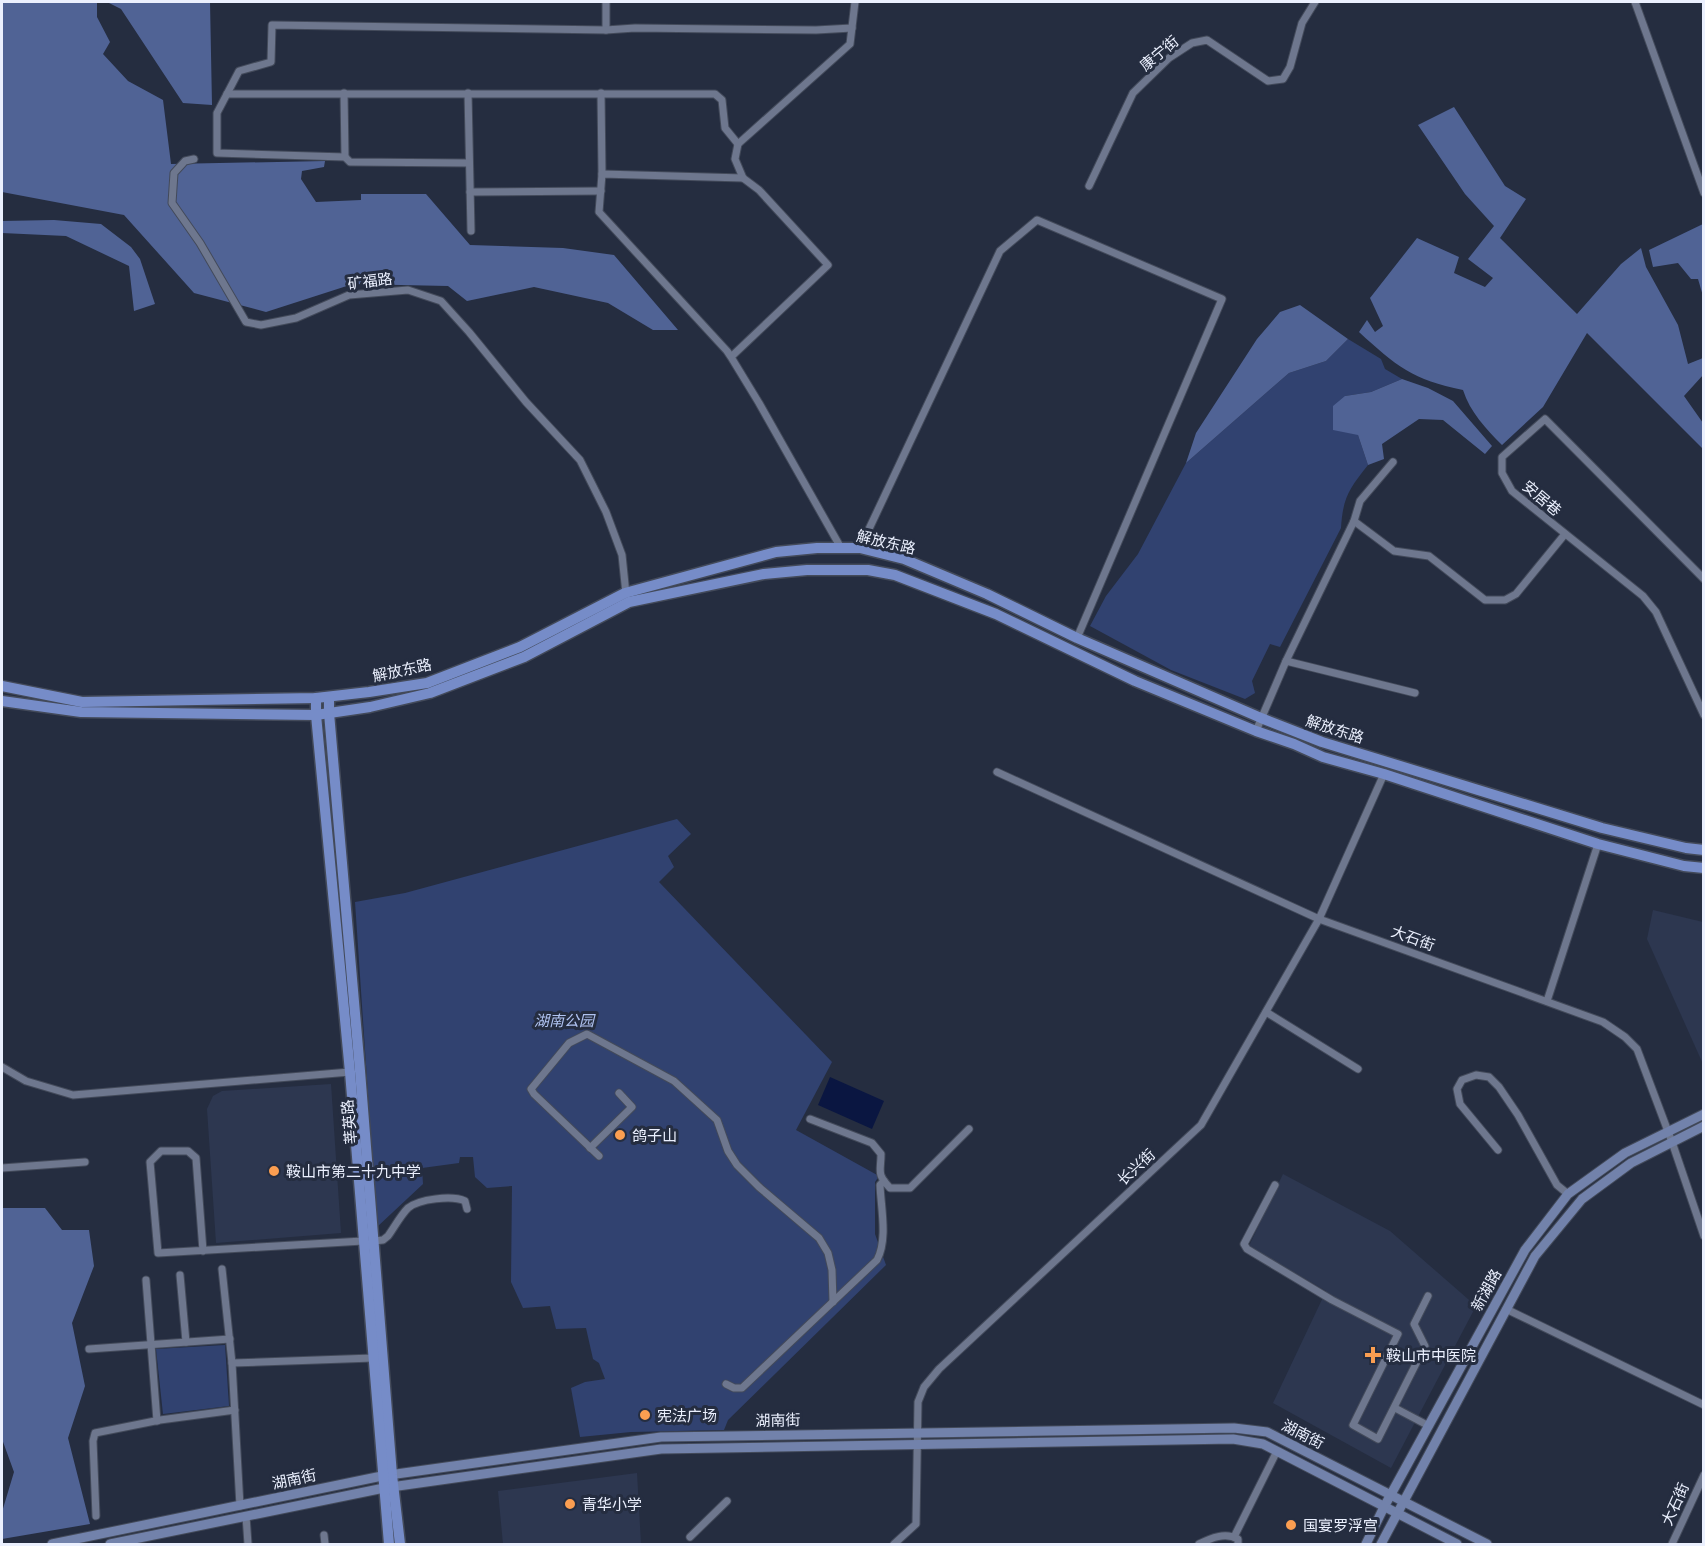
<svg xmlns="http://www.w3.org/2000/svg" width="1705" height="1546" font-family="'IBM Plex Serif','Noto Sans SC',serif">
<rect width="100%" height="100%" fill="#252d40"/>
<g fill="#2d3750">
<polygon points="1653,910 1703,922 1703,1064 1647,939"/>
<polygon points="331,1084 341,1233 216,1243 207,1109 213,1096 222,1091"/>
<polygon points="1283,1174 1390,1231 1476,1306 1391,1468 1273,1403 1326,1291 1249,1246"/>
<polygon points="637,1473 641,1544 503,1544 498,1491"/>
</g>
<g fill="#314270">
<path d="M1348 339 1381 359 1385 369 1402 379 1371 392 1345 396 1368 465C1349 489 1343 497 1341 528L1280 647 1270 644 1252 681 1255 693 1245 699 1171 670 1090 626 1106 596 1138 554 1186 463 1289 373 1326 361Z"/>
<polygon points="677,819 691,834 668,856 674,867 659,882 832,1062 796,1130 879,1176 875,1182 875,1234 886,1265 728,1420 724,1430 631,1432 580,1437 571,1388 585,1382 605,1379 599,1363 593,1359 586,1328 556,1329 550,1306 523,1308 511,1282 512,1186 487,1188 475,1177 473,1157 460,1157 459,1163 422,1168 423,1184 377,1227 355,902 405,893"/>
<polygon points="225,1345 229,1406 163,1414 156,1349"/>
</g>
<g fill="#506395">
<polygon points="2,2 97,2 97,17 110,42 103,54 128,81 163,100 171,164 325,161 324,167 302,171 301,179 316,202 361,200 361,194 426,194 470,245 563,248 614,255 678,330 653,330 608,303 534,287 467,301 448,286 353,284 266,312 194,293 124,215 2,192"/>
<polygon points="107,2 210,2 212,105 183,103 121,9"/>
<path d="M1454 107 1505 186 1526 199 1500 238 1577 314 1621 264 1641 248 1646 267 1678 325 1688 364 1703 358V375L1684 396 1703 423V449L1587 333 1543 407 1502 445C1486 429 1470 412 1463 390 1413 380 1396 366 1359 332L1367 320 1375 332 1383 326 1370 298 1417 238 1459 257 1454 273 1485 287 1493 278 1468 259 1494 226 1465 194 1418 125Z"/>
<polygon points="54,220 101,224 131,247 140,259 155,304 134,311 129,266 66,236 2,233 2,221"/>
<polygon points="1703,224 1703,296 1698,279 1691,279 1678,263 1653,267 1649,250"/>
<polygon points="1300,305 1348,339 1326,361 1289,373 1186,463 1196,433 1257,339 1280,312"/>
<polygon points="1402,379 1428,388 1453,401 1492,446 1485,454 1443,420 1419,419 1382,444 1384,459 1368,465 1358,435 1333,430 1333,406 1345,396 1371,392"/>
<polygon points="2,1208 45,1208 62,1230 89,1230 94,1266 72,1323 85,1386 68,1438 90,1524 2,1539 2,1512 14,1472 2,1439"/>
</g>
<polygon fill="#0a1641" points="830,1077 884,1101 872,1129 818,1105"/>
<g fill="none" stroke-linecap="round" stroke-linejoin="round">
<g stroke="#434a5a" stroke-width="9">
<g id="street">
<polyline points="1635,2 1704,193"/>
<polyline points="606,30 606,2"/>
<polyline points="344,93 345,157"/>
<polyline points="468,93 471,231"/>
<polyline points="601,93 602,174"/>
<polyline points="227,94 715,94 722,100 725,128 738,144"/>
<polyline points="194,159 185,161 174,173 172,203 200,243 246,322 261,325 296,318 349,295 408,290 441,301 469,332 526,402 580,460 606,512 622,555 626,594"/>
<polyline points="469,163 350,162 345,157 217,153 217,113 239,71 271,62 272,25 606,30 635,28 816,30 852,28"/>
<polyline points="743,178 735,159 738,144 850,44 855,2"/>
<polyline points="1089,186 1133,93 1169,58 1192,43 1207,40 1268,81 1283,79 1290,67 1302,23 1315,2"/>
<polyline points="470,192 601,191"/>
<polyline points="731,357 828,265 759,190 743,178 602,174 599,212 727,351 731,357 759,403 841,548"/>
<polyline points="1354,521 1394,551 1429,556 1485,600 1505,600 1516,594 1565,534"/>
<polyline points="860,548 1000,251 1037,220 1222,299 1077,638"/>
<polyline points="1704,579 1545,419 1502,457 1502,473 1512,491 1643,596 1656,612 1704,715"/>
<polyline points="1286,661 1415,693"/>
<polyline points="1256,731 1286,661 1354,521 1360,501 1393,462"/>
<polyline points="997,772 1319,919 1603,1022 1625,1037 1637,1049 1672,1142 1704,1236"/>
<polyline points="1547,1001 1598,844"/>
<polyline points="1266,1012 1358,1069"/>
<polyline points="2,1067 26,1081 73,1095 350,1072"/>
<path d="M810 1119 872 1143 881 1154C881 1172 876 1173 890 1188H910L969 1129"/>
<polyline points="590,1148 632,1107 619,1093"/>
<polyline points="1498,1150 1460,1104 1457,1089 1462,1080 1476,1075 1489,1077 1499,1087 1518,1115 1557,1185 1568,1194"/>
<polyline points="599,1156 534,1094 531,1089 569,1043 587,1034 674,1081 717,1120 728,1151 737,1165 759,1187 819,1238 828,1253 832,1270 833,1302"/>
<polyline points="2,1168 85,1162"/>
<polyline points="1275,1185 1244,1244 1247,1249 1332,1300 1398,1334 1353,1425 1378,1439 1425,1346 1414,1324 1428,1296"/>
<path d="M373 1241 383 1240 388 1236C394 1228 400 1216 408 1208 419 1199 452 1195 465 1201L467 1209"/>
<polyline points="203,1251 196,1158 188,1151 161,1151 150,1162 158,1253 363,1241"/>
<polyline points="222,1269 232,1363 240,1506"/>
<polyline points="180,1275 186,1342"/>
<polyline points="146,1280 157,1421"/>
<polyline points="1506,1309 1704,1405"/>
<polyline points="89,1349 230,1339"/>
<polyline points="232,1363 373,1358"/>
<path d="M726 1384 734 1388H742L877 1260C888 1239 881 1209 880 1185L884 1181"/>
<polyline points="1395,1408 1429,1426"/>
<polyline points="96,1516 93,1441 95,1433 160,1420 235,1410"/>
<polyline points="246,1516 248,1544"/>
<polyline points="324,1535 325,1544"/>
<polyline points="690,1537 727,1501"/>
<polyline points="1234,1537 1277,1451"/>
<polyline points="894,1544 916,1524 918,1402 924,1387 939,1369 1201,1125 1319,919 1384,774"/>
<path d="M1199 1544C1211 1538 1225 1532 1238 1539V1544"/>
<polyline points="1672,1544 1704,1475"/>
</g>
</g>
<g stroke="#434a5a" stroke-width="11">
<g id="secondary">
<polyline points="52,1544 382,1476 661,1437 1234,1428 1267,1432 1487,1544"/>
<polyline points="110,1544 384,1488 661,1449 1233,1439 1263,1444 1457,1544"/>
<polyline points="1366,1544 1384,1507 1525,1250 1568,1194 1625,1153 1704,1114"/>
<polyline points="1381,1544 1535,1256 1582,1199 1631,1163 1704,1126"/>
</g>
</g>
<g stroke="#434a5a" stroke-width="13">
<g id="primary">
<polyline points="2,686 82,702 316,698 369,692 427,683 520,647 625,593 776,552 817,548 860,548 904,559 987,594 1077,638 1261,718 1322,742 1602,828 1686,848 1704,850"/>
<polyline points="329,697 329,713 360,1071 392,1475 400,1544"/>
<polyline points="316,698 316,715 350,1072 389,1544"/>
<polyline points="2,701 81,712 316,715 370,707 430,693 524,657 629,602 764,574 807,570 868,570 895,575 996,614 1135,681 1256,731 1294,744 1323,757 1384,774 1598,844 1684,866 1704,868"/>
</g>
</g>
<use href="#street" stroke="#6e778e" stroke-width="7"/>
<use href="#secondary" stroke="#7282ab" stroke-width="9"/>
<use href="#primary" stroke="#768cc8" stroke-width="10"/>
</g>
<g fill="#fb9e51" stroke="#252d40" stroke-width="2">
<circle cx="620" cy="1135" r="6"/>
<circle cx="274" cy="1171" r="6"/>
<path d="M1370 1346h6v6h6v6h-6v6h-6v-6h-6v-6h6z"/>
<circle cx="645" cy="1415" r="6"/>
<circle cx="570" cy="1504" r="6"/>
<circle cx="1291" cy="1525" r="6"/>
</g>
<g text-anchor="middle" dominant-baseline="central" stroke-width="6" stroke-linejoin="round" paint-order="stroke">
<g font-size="15" fill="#ebf0fe" stroke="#252d40">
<text transform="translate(1159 53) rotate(-40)">康宁街</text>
<text transform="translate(370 281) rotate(-7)">矿福路</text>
<text transform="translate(1542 498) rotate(40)">安居巷</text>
<text transform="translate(886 542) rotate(13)">解放东路</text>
<text transform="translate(402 670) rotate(-12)">解放东路</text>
<text transform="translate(1335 729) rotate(18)">解放东路</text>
<text transform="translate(1413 938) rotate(20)">大石街</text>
<text transform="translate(349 1122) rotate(-95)">莘英路</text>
<text transform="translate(1136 1167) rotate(-43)">长兴街</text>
<text transform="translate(1486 1290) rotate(-61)">新湖路</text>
<text transform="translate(778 1420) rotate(-1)">湖南街</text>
<text transform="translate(1303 1434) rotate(27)">湖南街</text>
<text transform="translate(294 1479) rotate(-12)">湖南街</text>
<text transform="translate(1675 1504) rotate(-66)">大石街</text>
</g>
<g font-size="15" font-style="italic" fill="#b0c3f1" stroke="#252d40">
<text x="564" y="1020">湖南公园</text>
</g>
<g font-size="15" fill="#ebf0fe" stroke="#252d40" text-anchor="start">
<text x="632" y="1135">鸽子山</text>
<text x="286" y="1171">鞍山市第二十九中学</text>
<text x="1386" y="1355">鞍山市中医院</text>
<text x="657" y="1415">宪法广场</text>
<text x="582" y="1504">青华小学</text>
<text x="1303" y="1525">国宴罗浮宫</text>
</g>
</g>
<rect width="1705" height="1546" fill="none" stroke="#ebf0fe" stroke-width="6"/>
</svg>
